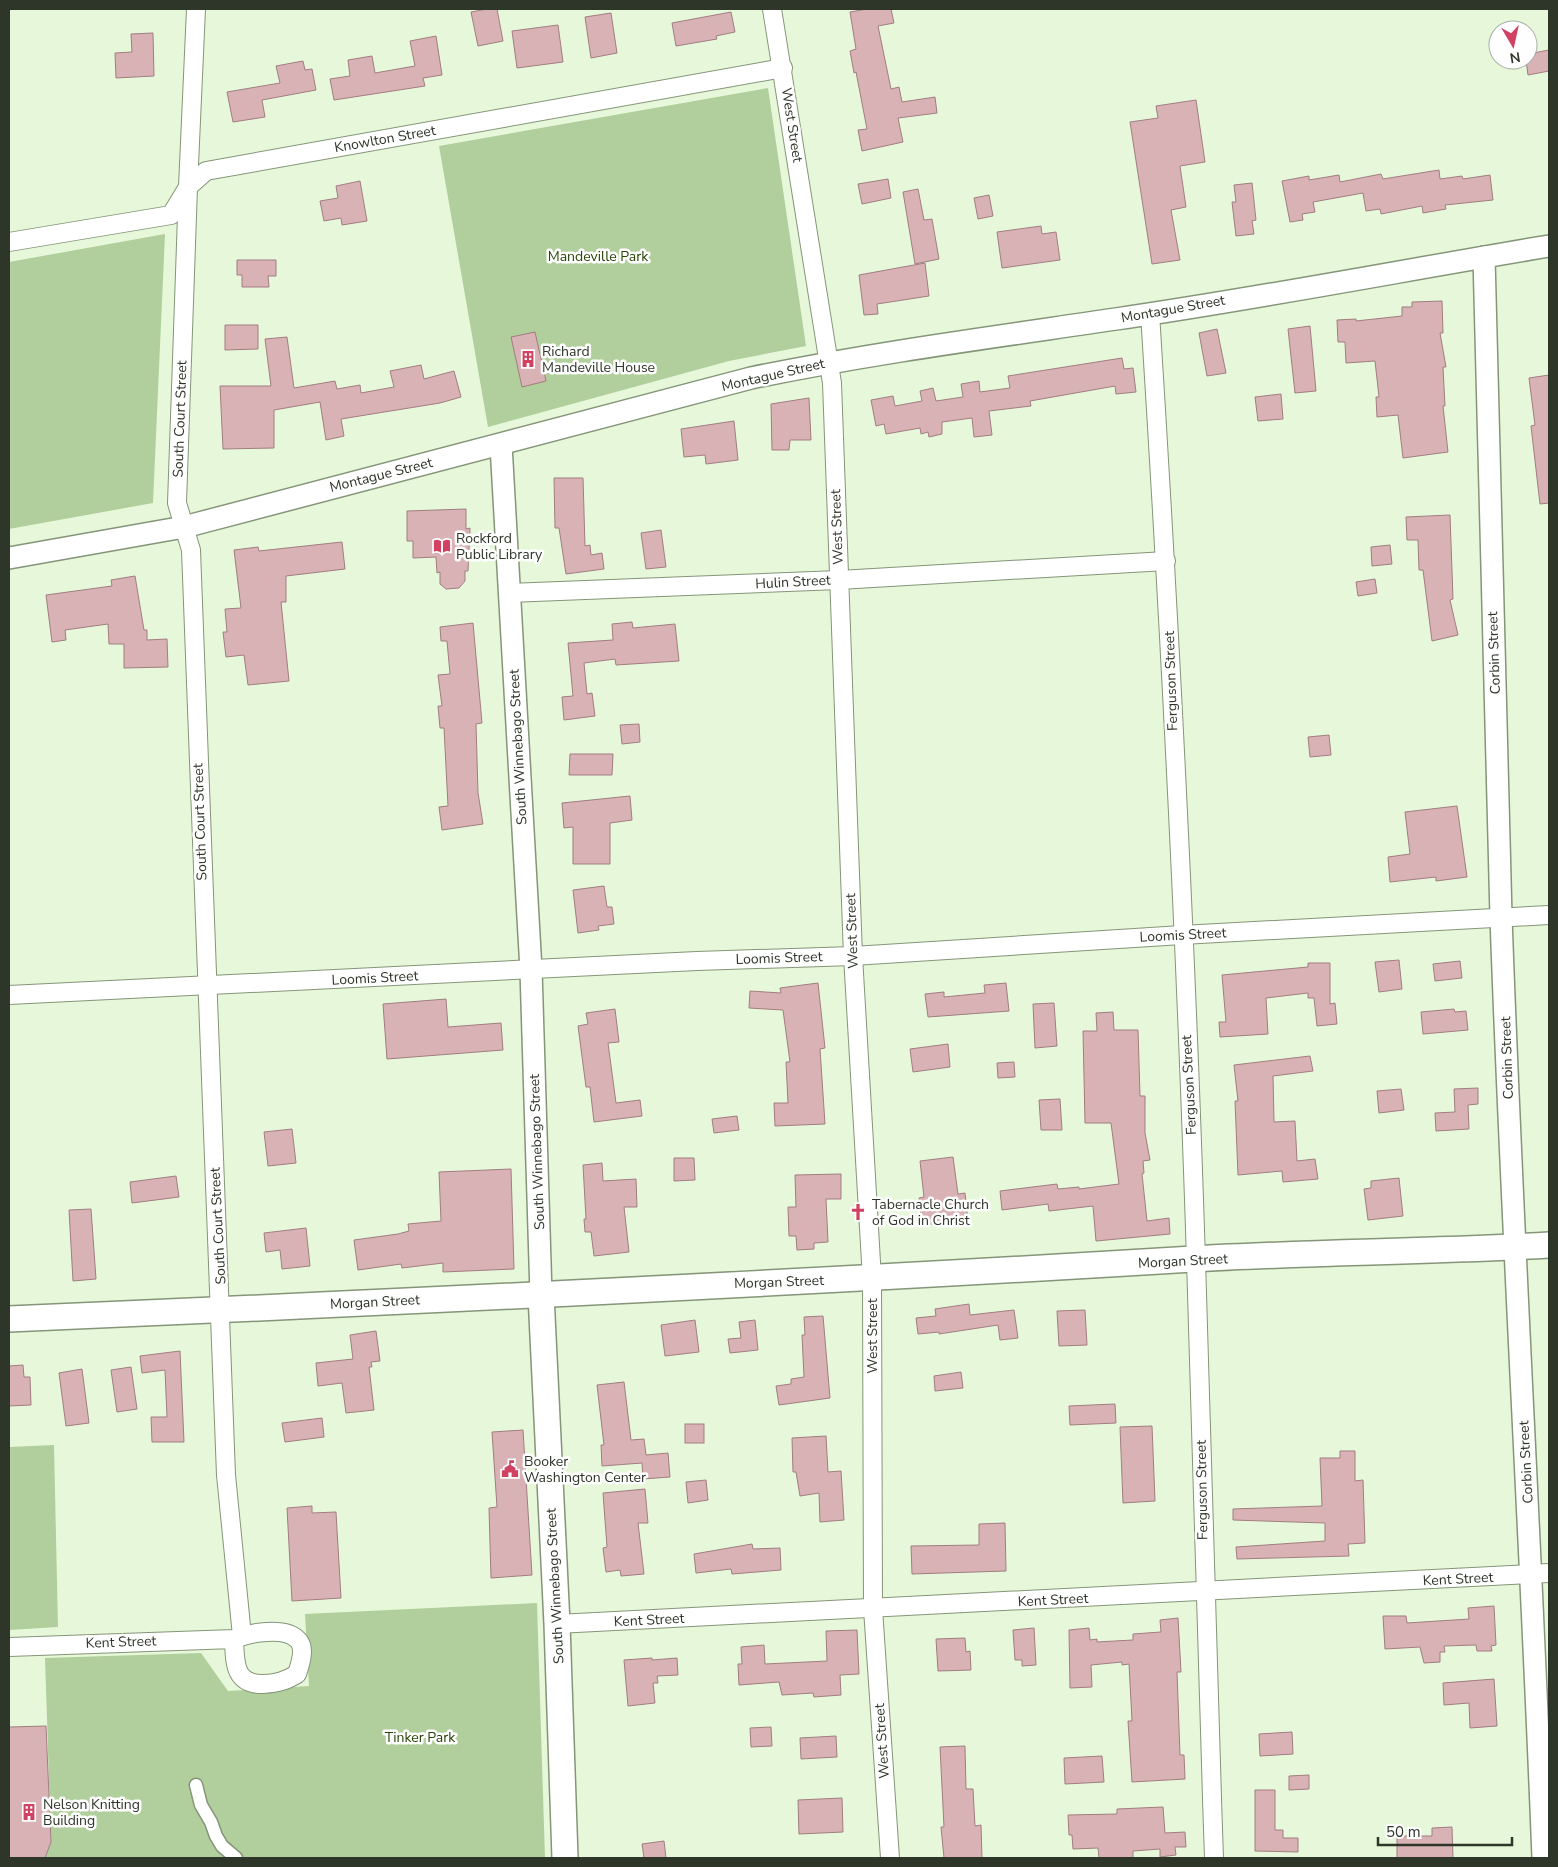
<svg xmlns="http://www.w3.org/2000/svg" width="1558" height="1867" font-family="'Nunito Sans',sans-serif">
<rect width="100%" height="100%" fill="#e6f8d9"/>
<g fill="#b1cf9c">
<polygon points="768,88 806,346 729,361 488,427 439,146"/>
<polygon points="165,234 153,503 9,529 9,262"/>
<polygon points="54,1445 58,1627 9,1630 9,1447"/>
<polygon points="537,1603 545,1858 45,1858 51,1842 45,1658 201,1653 228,1691 309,1686 305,1614"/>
</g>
<g fill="#d9b2b6" stroke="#a17d81">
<polygon points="487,9 497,9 503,41 478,46 471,12"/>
<polygon points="867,9 891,9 894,23 878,26 891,89 899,87 902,102 935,97 937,113 898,118 903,142 862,151 858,130 867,129 856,72 854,73 850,51 856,49 850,12"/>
<polygon points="731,12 735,32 716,36 717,39 676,46 672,23"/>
<polygon points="611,13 617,53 591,58 585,17"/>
<polygon points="558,25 563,62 517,68 512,31"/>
<polygon points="153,33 154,76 116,78 115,53 132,52 131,34"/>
<polygon points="436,36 442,75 423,78 425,86 334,100 330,79 350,76 348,60 372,56 375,73 415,66 410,41"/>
<polygon points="1549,50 1549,71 1528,75 1526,60 1528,60 1528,54"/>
<polygon points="303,61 305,70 312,69 316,90 262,100 265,117 233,122 227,92 280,83 276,66"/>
<polygon points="1196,100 1205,162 1180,166 1186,207 1171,210 1180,260 1152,264 1130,122 1158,118 1156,106"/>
<polygon points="1439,170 1440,179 1462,176 1463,179 1490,175 1493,200 1445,205 1446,209 1423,213 1422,206 1381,214 1380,209 1366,211 1363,193 1313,202 1315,212 1302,214 1303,220 1290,222 1282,181 1309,176 1309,180 1339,175 1340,182 1381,174 1383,179"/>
<polygon points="888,179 891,198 862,204 858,184"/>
<polygon points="360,181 367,221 342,225 341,218 324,221 320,201 338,198 336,186"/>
<polygon points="1252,183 1256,220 1252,221 1254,234 1236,236 1232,202 1236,202 1234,185"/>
<polygon points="918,189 924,220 932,219 939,259 915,264 903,192"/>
<polygon points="989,195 993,216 978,219 974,198"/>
<polygon points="1041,226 1042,234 1056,232 1060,260 1002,268 997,232"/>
<polygon points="237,260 276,260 276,276 268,276 269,287 242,287 242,275 237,275"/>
<polygon points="925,263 929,296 877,304 878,314 864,315 859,275"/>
<polygon points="1442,301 1443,333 1440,333 1446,367 1443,367 1445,406 1443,406 1448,452 1403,458 1398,415 1377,417 1376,397 1379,397 1375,361 1346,363 1345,342 1338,342 1337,320 1356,319 1356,321 1402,316 1402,307 1412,307 1412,302"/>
<polygon points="225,325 258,325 258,349 225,350"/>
<polygon points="1310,326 1316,391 1295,393 1288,329"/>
<polygon points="1217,329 1226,373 1207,376 1199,333"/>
<polygon points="535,332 546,381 522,387 511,337"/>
<polygon points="287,337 294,388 335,381 337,389 360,385 361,393 394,387 390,371 421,365 424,379 454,371 461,397 440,403 341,419 344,436 326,440 320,402 274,410 274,448 223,449 220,386 271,386 265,339"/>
<polygon points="1122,358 1124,369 1133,368 1136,392 1116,394 1115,386 1030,401 1031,406 989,411 992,435 974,437 972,418 942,422 942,434 929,437 928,432 921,434 920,428 886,434 884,424 876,426 871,400 893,396 895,406 922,401 920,391 933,388 936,401 963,397 961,384 979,381 980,392 1010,388 1008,376"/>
<polygon points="1549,375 1549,503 1540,504 1531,426 1535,425 1529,378"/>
<polygon points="1281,394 1283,419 1258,421 1255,397"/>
<polygon points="809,398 811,440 790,440 789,450 772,450 771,404"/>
<polygon points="734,421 738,460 706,464 705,455 684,457 681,429"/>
<polygon points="554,478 583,478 585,546 590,545 591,555 602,553 604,569 566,574 559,528 555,528"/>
<polygon points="466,509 466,529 470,528 468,571 465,571 465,581 459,588 446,589 440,584 440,572 437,573 436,557 413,558 413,541 407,541 407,511"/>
<polygon points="1450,515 1453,599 1450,600 1458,635 1432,641 1423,570 1419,570 1418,540 1407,540 1406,517"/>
<polygon points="661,530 666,567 646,569 641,533"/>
<polygon points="342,542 345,569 286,576 286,602 281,602 289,681 248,685 244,655 226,657 223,632 227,632 225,609 241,608 234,550 258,547 259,551"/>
<polygon points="1390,545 1392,564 1372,566 1371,547"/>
<polygon points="135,576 144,630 147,630 147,640 167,639 168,667 124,668 124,644 109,644 108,624 65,630 66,640 52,642 46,595 112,586 111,580"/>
<polygon points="1375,579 1377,593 1358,596 1356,582"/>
<polygon points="632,622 633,628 675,624 679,661 616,665 615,659 584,663 587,694 592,693 595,716 564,720 562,697 573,696 568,643 613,640 612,624"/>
<polygon points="473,623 482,723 476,724 478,793 483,824 442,830 439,807 448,806 444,728 440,728 438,706 442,706 438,675 450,674 447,641 441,641 440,627"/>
<polygon points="639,724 640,742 622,744 620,725"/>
<polygon points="1329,735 1331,755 1310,757 1308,737"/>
<polygon points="570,754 613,754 612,775 569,775"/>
<polygon points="630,796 632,820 610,823 610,864 573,864 573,827 564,828 562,803"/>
<polygon points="1457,806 1467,877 1436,881 1436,877 1390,882 1388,857 1410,854 1405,812"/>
<polygon points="604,886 607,907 612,907 614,924 598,926 599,930 578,933 573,890"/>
<polygon points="1399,960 1402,989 1379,992 1375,962"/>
<polygon points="1460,961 1462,978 1435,981 1433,964"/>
<polygon points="1308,963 1330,963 1330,1004 1335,1003 1337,1024 1317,1026 1314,998 1308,998 1308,993 1266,998 1268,1034 1220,1037 1219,1022 1226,1022 1222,975 1308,967"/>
<polygon points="818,983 825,1048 820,1049 825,1124 775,1126 774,1103 788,1103 786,1062 790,1062 783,1010 749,1008 750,991 781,993 780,988"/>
<polygon points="1006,983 1009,1011 928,1017 925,994 944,992 944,997 985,993 984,985"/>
<polygon points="446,999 448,1027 501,1023 503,1050 387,1059 383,1004"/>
<polygon points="1054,1003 1057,1046 1035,1048 1033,1004"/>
<polygon points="615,1009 619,1042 608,1043 616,1103 640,1100 642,1116 594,1122 590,1087 586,1087 578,1026 588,1024 586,1013"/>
<polygon points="1454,1009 1455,1012 1466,1011 1468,1030 1423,1034 1421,1012"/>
<polygon points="1113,1012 1114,1030 1138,1030 1140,1096 1145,1096 1145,1133 1150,1160 1143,1161 1144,1173 1142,1174 1147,1221 1169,1218 1170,1234 1096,1241 1093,1206 1049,1211 1048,1204 1002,1210 1000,1191 1057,1184 1058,1189 1079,1187 1079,1189 1119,1184 1111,1123 1085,1123 1083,1031 1097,1031 1096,1013"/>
<polygon points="948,1044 950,1067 913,1072 910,1049"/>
<polygon points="1310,1056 1313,1071 1273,1076 1274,1122 1295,1121 1297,1161 1315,1159 1318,1179 1283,1182 1282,1171 1238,1175 1235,1101 1238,1101 1234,1065"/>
<polygon points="1014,1062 1015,1077 998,1078 997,1063"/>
<polygon points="1478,1088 1478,1104 1468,1105 1469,1129 1436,1131 1435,1113 1455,1112 1454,1089"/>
<polygon points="1401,1089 1404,1110 1379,1113 1377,1091"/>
<polygon points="1060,1099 1062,1130 1041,1130 1039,1100"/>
<polygon points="737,1116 739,1130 714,1133 712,1119"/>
<polygon points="292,1129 296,1163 268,1166 264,1132"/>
<polygon points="953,1157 958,1194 965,1193 968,1220 922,1225 919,1198 924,1197 920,1161"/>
<polygon points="674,1158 694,1158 695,1180 674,1181"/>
<polygon points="602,1163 603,1181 636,1179 637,1207 624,1207 629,1252 594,1256 591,1232 585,1232 584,1219 586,1219 583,1165"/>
<polygon points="511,1169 514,1269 443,1272 443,1263 402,1268 401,1264 358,1270 354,1240 398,1234 409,1231 408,1224 441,1221 439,1172"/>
<polygon points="841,1174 841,1199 826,1199 828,1242 814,1243 814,1249 797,1250 796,1236 789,1236 788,1207 796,1207 795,1175"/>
<polygon points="176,1176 179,1197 132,1203 130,1182"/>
<polygon points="1399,1178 1403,1216 1368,1220 1364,1189 1371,1188 1371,1181"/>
<polygon points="91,1209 96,1279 73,1281 69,1210"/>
<polygon points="306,1228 310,1266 282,1269 280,1250 266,1252 264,1233"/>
<polygon points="969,1304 970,1315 1014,1310 1018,1338 1000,1340 998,1325 939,1334 939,1332 918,1334 916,1318 936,1316 935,1309"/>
<polygon points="1085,1310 1087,1345 1059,1346 1057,1311"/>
<polygon points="823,1316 830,1398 779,1405 776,1386 791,1384 791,1379 804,1377 802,1335 805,1335 804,1317"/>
<polygon points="695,1320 699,1352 665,1356 661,1325"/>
<polygon points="755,1320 758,1350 730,1353 728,1339 741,1338 739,1322"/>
<polygon points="376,1331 380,1361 371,1362 372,1367 369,1367 374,1410 346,1413 342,1383 318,1386 316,1363 353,1359 350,1335"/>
<polygon points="180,1351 184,1442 152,1442 151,1417 167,1417 165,1370 142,1373 140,1356"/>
<polygon points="23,1365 24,1377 30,1377 31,1405 9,1406 9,1366"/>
<polygon points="131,1367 137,1409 117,1412 111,1370"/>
<polygon points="82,1369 89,1423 66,1426 59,1373"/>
<polygon points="961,1372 963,1388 935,1391 934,1376"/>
<polygon points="624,1382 631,1440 644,1439 646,1455 668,1453 670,1477 643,1479 642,1463 602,1466 601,1445 604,1445 597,1385"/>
<polygon points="1115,1404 1116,1423 1070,1425 1069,1406"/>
<polygon points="322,1418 324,1437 285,1442 282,1423"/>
<rect x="685" y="1424" width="19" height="19"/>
<polygon points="1152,1426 1155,1501 1123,1503 1120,1427"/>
<polygon points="523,1430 532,1575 491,1578 489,1508 497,1507 492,1432"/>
<polygon points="826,1436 828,1472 841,1471 844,1520 820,1522 819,1493 800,1496 796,1472 793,1472 792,1438"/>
<polygon points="1340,1451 1355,1451 1355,1481 1363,1480 1365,1543 1348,1544 1349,1556 1237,1559 1236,1547 1325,1541 1325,1523 1233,1520 1233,1509 1322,1506 1320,1458 1340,1458"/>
<polygon points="706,1480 708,1500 688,1503 686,1482"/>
<polygon points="645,1489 648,1523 638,1523 644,1574 621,1576 620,1570 606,1572 603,1548 607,1547 603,1493"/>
<polygon points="312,1506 312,1513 336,1512 341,1598 292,1601 287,1508"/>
<polygon points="1005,1523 1006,1571 912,1574 911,1546 979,1545 979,1524"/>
<polygon points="752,1544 753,1549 780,1548 781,1570 732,1574 731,1569 696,1573 694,1554"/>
<polygon points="1494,1606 1496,1645 1491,1646 1492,1651 1477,1651 1476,1645 1444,1646 1445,1652 1440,1652 1440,1662 1424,1663 1420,1647 1385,1649 1383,1616 1406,1616 1407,1623 1469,1619 1468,1608"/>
<polygon points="1178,1618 1181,1672 1177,1672 1180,1755 1184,1755 1185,1779 1132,1782 1128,1721 1132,1721 1129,1664 1122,1665 1122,1662 1091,1665 1092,1687 1070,1688 1069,1630 1089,1628 1090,1640 1097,1639 1097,1642 1133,1640 1133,1634 1161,1632 1160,1620"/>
<polygon points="1034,1628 1036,1665 1022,1666 1022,1660 1015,1660 1013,1630"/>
<polygon points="857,1630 859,1674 840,1675 841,1695 814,1697 813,1693 782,1695 779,1682 739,1685 738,1664 742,1664 741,1647 764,1645 765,1664 827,1661 826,1631"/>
<polygon points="965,1638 966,1652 970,1651 971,1670 938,1671 936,1639"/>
<polygon points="652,1658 652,1660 677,1658 678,1675 657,1676 658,1683 653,1683 655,1703 628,1706 624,1660"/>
<polygon points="1494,1679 1497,1726 1470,1728 1469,1703 1444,1705 1443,1683"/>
<polygon points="46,1726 51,1842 45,1858 9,1858 9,1727"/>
<polygon points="771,1727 772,1746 751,1747 750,1728"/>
<polygon points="1292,1732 1293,1754 1260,1756 1259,1734"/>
<polygon points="836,1736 837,1757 801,1759 800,1738"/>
<polygon points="965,1746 966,1789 973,1789 975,1826 981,1825 982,1858 944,1858 941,1827 944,1827 940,1747"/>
<polygon points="1102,1756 1104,1782 1065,1784 1064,1758"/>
<polygon points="1309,1775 1309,1789 1289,1790 1289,1776"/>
<polygon points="1255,1790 1275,1790 1275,1830 1283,1830 1283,1838 1298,1838 1298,1852 1255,1851"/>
<polygon points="842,1798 843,1832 799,1834 798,1800"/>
<polygon points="1163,1807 1165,1833 1185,1832 1186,1847 1175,1847 1176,1855 1160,1857 1160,1849 1133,1851 1133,1858 1099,1858 1098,1848 1073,1849 1072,1835 1069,1835 1068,1815 1117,1814 1117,1809"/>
<polygon points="1452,1827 1453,1858 1397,1858 1397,1836 1432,1836 1432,1828"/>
<polygon points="664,1841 666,1858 644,1858 642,1844"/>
</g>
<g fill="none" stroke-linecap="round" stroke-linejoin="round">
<g stroke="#859579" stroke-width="15">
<polyline id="pedestrian" points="196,1785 201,1805 211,1822 216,1836 222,1846 236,1858"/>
</g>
<g stroke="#859579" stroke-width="20">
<g id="minor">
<polyline points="196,9 188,187 177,503 191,550 226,1475 242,1636"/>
<polyline points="772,9 832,383 853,956 872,1279 873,1609 890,1858"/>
<polyline points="9,242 171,215 188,187 206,171 783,68"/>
<path d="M1150 313C1170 629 1186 944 1196 1260 1203 1460 1207 1659 1214 1858"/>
<polyline points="509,593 839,580 1166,561"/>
<polyline points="9,995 697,961 853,956 1182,935 1549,915"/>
<polyline points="557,1624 1549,1573"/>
<path d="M9 1647 234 1639C249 1633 285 1626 298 1640 306 1648 300 1665 297 1674 285 1681 278 1683 264 1684 234 1685 235 1663 234 1639"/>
</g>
</g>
<g stroke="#859579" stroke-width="24">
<g id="tertiary">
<path d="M1484 257C1489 477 1494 697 1501 917 1512 1231 1531 1544 1543 1858"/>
<polyline points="501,445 531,970 541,1295"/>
<path d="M9 558 184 527 751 378C872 353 994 337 1116 319 1261 298 1405 270 1549 246"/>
</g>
</g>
<g stroke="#859579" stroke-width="28">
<g id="secondary">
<polyline points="541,1295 557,1624 565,1858"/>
<path d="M9 1319C404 1302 799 1283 1193 1259 1312 1252 1431 1252 1549 1245"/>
</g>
</g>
<use href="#pedestrian" stroke="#fff" stroke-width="12"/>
<use href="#minor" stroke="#fff" stroke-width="18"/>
<use href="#tertiary" stroke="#fff" stroke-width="21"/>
<use href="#secondary" stroke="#fff" stroke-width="25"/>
</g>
<defs>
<g id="building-bare" transform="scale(1.35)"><path d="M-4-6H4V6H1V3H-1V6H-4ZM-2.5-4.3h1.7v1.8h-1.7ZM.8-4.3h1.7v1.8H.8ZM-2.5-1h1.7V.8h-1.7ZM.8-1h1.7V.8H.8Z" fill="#d14162" stroke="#fefefe" stroke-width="2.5" paint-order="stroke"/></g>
<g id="library-bare" transform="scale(1.35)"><path d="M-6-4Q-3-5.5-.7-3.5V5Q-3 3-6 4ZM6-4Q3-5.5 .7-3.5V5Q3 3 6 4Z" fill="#d14162" stroke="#fefefe" stroke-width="2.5" paint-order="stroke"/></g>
<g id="church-bare" transform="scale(1.35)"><path d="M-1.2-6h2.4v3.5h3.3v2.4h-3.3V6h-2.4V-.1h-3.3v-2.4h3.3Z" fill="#d14162" stroke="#fefefe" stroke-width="2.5" paint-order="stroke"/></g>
<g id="civic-bare" transform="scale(1.35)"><path d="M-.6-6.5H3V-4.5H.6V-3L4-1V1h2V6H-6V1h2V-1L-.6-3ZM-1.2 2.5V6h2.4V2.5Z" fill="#d14162" stroke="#fefefe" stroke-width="2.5" paint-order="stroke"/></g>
</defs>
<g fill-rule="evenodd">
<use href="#building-bare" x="528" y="359"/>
<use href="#library-bare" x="442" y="546"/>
<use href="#church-bare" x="858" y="1212"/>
<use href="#civic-bare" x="510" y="1469"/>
<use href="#building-bare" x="29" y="1812"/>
</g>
<g text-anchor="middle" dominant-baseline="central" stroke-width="5" stroke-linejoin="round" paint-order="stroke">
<g font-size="14" fill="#2e3529" stroke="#fefefe">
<text transform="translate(792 125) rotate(81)">West Street</text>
<text transform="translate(385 139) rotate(-10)">Knowlton Street</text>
<text transform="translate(1173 309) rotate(-10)">Montague Street</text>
<text transform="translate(773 375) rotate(-13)">Montague Street</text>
<text transform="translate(180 419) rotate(-88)">South Court Street</text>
<text transform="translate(381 475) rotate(-14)">Montague Street</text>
<text transform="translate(837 527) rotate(-92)">West Street</text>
<text transform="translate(793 582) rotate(-3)">Hulin Street</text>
<text transform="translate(1494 653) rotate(-92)">Corbin Street</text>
<text transform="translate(1171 681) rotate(-92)">Ferguson Street</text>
<text transform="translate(518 747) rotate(-93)">South Winnebago Street</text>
<text transform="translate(200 822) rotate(-92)">South Court Street</text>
<text transform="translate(852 931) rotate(-92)">West Street</text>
<text transform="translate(1183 935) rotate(-3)">Loomis Street</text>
<text transform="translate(779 958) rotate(-2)">Loomis Street</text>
<text transform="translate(375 978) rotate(-3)">Loomis Street</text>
<text transform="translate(1507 1058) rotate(-92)">Corbin Street</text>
<text transform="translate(1189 1085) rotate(-93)">Ferguson Street</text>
<text transform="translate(537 1152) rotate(-92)">South Winnebago Street</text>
<text transform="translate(218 1226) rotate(-93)">South Court Street</text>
<text transform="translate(1183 1261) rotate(-3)">Morgan Street</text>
<text transform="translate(779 1282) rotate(-2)">Morgan Street</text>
<text transform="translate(375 1302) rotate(-3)">Morgan Street</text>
<text transform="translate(872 1336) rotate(-90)">West Street</text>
<text transform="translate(1526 1462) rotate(-93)">Corbin Street</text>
<text transform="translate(1202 1490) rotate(-91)">Ferguson Street</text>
<text transform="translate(1458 1579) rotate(-3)">Kent Street</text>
<text transform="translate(555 1586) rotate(-93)">South Winnebago Street</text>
<text transform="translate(1053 1600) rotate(-3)">Kent Street</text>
<text transform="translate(649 1620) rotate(-3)">Kent Street</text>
<text transform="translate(121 1642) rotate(-2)">Kent Street</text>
<text transform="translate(882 1741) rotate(-94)">West Street</text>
</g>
<g font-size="14" fill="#284506" stroke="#fefefe">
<text x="598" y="256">Mandeville Park</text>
<text x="420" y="1737">Tinker Park</text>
</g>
<g font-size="14" fill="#2e3529" stroke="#fefefe" text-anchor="start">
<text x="542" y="351">Richard<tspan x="542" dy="16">Mandeville House</tspan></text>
<text x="456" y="538">Rockford<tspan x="456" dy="16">Public Library</tspan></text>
<text x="872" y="1204">Tabernacle Church<tspan x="872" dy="16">of God in Christ</tspan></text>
<text x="524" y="1461">Booker<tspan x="524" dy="16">Washington Center</tspan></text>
<text x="43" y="1804">Nelson Knitting<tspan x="43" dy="16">Building</tspan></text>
</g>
</g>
<rect width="1558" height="1867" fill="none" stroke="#2e3529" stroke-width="20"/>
<g transform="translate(1513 45) rotate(171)"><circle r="24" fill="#fefefe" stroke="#abaea9"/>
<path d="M0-4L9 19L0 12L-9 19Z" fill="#d14162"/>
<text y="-8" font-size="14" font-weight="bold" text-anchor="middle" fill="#2e3529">N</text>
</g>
<path d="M1378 1837v8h134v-8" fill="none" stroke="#2e3529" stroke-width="2.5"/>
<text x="1386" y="1837" font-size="15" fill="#2e3529" stroke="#fefefe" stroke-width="4" paint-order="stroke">50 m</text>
</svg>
